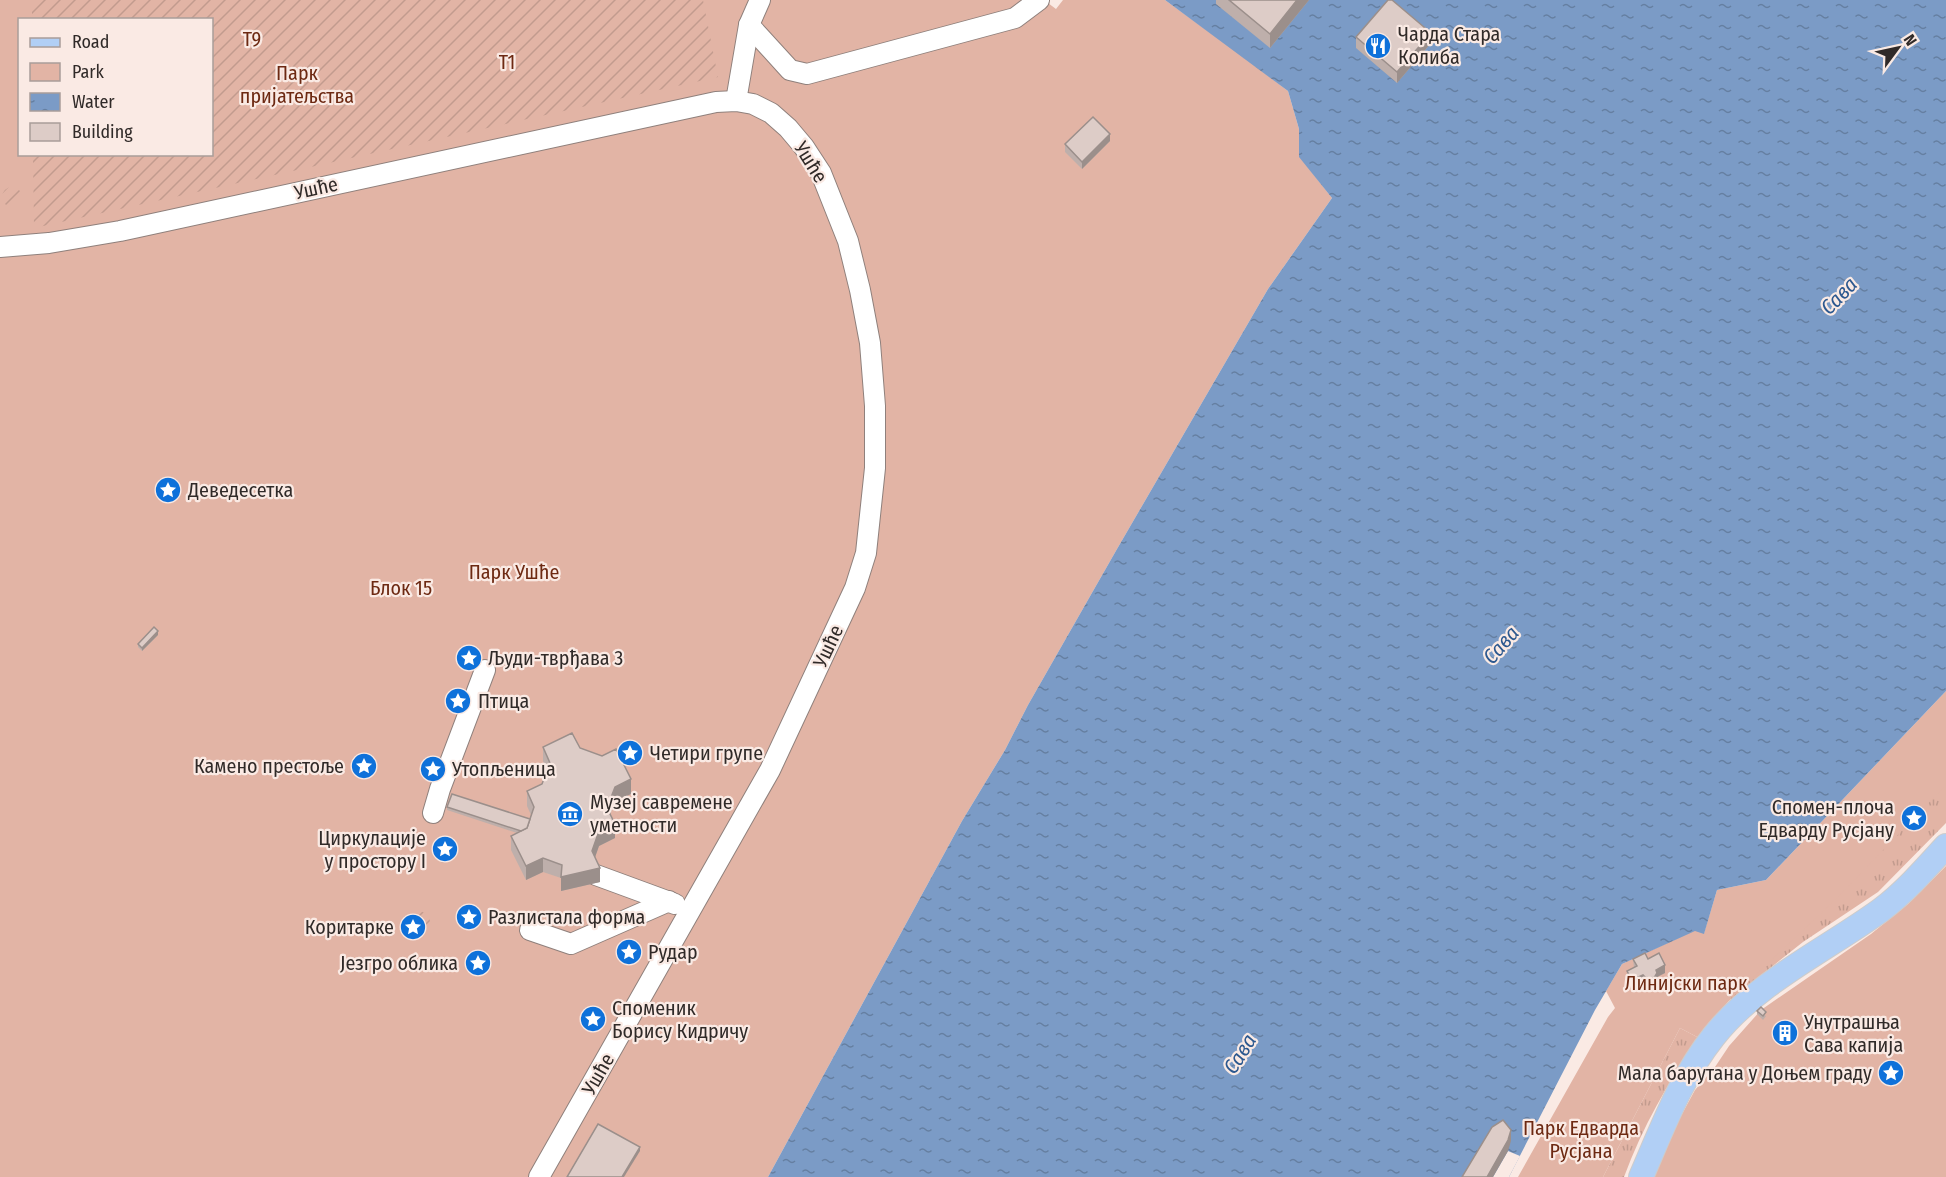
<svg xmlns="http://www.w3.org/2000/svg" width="1946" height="1177" font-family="'Fira Sans Condensed',sans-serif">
<defs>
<pattern id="grass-tufts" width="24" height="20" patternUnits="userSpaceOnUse" patternTransform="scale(1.5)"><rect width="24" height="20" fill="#e2b4a5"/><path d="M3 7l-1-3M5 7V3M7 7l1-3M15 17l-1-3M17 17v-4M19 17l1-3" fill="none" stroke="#c29b8e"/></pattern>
<pattern id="garden-furrows" width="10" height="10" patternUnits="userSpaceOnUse" patternTransform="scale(1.5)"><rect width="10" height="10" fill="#e2b4a5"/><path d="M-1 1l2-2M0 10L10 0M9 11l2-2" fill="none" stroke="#c29b8e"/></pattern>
<pattern id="water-ripples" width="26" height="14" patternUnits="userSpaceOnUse" patternTransform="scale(1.5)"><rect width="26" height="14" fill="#7b9bc6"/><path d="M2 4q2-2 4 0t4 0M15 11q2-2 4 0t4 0" fill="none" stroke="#657fa1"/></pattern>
</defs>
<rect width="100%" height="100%" fill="#faeae4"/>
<g fill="url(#grass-tufts)">
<polygon points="1946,735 1946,823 1878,892 1803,942 1725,1004"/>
<path d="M1680 1028 1699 1038C1669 1080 1642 1128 1624 1177H1603Z"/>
</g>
<g fill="#e2b4a5" fill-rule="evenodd">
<path d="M0 0H1044L1056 9 1063 0H1165L1234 50 1288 91 1299 129 1300 157 1332 198 1268 289 1117 549 1028 705 1005 750 962 821 768 1177H0ZM20 20H212V154H20Z"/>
<polygon points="1946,691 1946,785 1836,899 1731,998 1699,1038 1680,1028 1603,1177 1518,1177 1608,1017 1615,1008 1606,991 1622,964 1695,930 1704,933 1717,890 1766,880"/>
<polygon points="1946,866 1946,1177 1652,1177 1676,1125 1695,1090 1715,1067 1729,1046 1761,1010 1871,934 1908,904"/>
</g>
<g fill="url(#garden-furrows)">
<polygon points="32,0 703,0 718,77 34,228 33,155 212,154 212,20 32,19"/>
<circle cx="12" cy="197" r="10"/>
<circle cx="445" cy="851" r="12"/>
<circle cx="418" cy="923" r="12"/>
</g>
<polygon fill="url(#water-ripples)" points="1165,0 1946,0 1946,691 1766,880 1717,890 1704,934 1695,931 1622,964 1595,1010 1509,1177 768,1177 962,821 1005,750 1028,705 1117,549 1268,289 1332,198 1299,157 1299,129 1288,91"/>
<polygon fill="#faeae4" points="1508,1151 1520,1156 1509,1177 1493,1177"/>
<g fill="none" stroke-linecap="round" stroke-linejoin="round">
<g stroke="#8f807c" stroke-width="22">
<g id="minor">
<polyline points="749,25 790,70 807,74 1015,18 1039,0"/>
<polyline points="736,101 749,25 760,0"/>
<polyline points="0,247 49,243 120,231 716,102 736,101 753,104 771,113 788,128 804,147 821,173 848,241 860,290 870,343 875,406 875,468 866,553 855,588 770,770 539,1177"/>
<polyline points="433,813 440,789 485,670"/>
<polyline points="596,875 675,904"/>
<polyline points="530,930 571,944 669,901"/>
</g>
</g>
<g stroke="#cdcccb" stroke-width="26">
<path id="major" d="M1641 1177C1662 1129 1681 1077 1714 1036 1757 982 1826 950 1881 910 1905 892 1926 868 1946 846"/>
</g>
<use href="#minor" stroke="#fff" stroke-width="20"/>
<use href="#major" stroke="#b1cff5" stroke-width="24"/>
</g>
<g fill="#beafab">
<polygon points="1216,0 1309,0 1270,48 1216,4"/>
<polygon points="1356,37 1431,43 1397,83 1356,48"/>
<polygon points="1110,141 1082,169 1065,152 1065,144"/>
<polygon points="158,635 142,651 138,647 138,644"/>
<polygon points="543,747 580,748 631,794 615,801 610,814 615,838 599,846 595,857 600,882 561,891 561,878 543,872 526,880 511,850 511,836 517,833 447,810 447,807 530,819 531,815 527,806 527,791 542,784 547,771 543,761"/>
<polygon points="1633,959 1648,959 1665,973 1657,977 1657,980 1654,985 1647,986 1643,982 1632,988 1627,979 1627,971 1634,968"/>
<polygon points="1757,1011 1766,1016 1763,1020 1757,1014"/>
<polygon points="1778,1030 1792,1033 1786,1040 1778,1033"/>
</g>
<g fill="#9b8f8b">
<polygon points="1297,0 1309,0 1270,48 1270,34"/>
<polygon points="1431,33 1431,43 1397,83 1397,72"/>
<polygon points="1110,134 1110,141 1082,169 1082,162"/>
<polygon points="158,631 158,635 142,651 142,648"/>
<polygon points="631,779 631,794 615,801 607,822 607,808 615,787"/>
<polygon points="615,824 615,838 599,846 592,866 592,851 599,831"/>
<polygon points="543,858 543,872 526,880 526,866"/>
<polygon points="600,868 600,882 561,891 561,877"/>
<polygon points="1665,965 1665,973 1657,977 1657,980 1654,985 1654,978 1656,970"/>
<polygon points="1643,975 1643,982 1632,988 1632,980"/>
<polygon points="1792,1030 1792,1033 1786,1040 1786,1037"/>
<polygon points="1511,1130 1511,1141 1508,1151 1493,1177 1487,1177"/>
<polygon points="640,1147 640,1151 624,1177 622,1177"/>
</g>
<g fill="#ddccc7" stroke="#9b8f8b" stroke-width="1.5">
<polygon points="1229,0 1297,0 1270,34"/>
<polygon points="1388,0 1392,0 1431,33 1397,72 1356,37"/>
<polygon points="1093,117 1110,134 1082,162 1065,144"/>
<polygon points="154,627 158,631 142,648 138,644"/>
<polygon points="572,733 580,748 602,756 616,749 631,779 615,787 607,808 615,824 599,831 592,851 600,868 561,877 562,865 543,858 526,866 511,836 527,828 534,807 527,791 542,784 550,763 543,747"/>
<polygon points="452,794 530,819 527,828 521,831 447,807"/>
<polygon points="1645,953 1648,959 1659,953 1665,965 1656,970 1657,973 1654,978 1647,979 1643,975 1632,980 1627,971 1637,966 1633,959"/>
<polygon points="1761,1007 1766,1012 1763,1016 1757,1011"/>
<polygon points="1784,1023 1792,1030 1786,1037 1778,1030"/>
<polygon points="1503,1120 1511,1130 1508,1140 1487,1177 1462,1177 1492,1127"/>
<polygon points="598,1124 640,1147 622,1177 567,1177"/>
</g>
<defs>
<g id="restaurant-disc" transform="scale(1.35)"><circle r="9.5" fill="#0e71da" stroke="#faeae4"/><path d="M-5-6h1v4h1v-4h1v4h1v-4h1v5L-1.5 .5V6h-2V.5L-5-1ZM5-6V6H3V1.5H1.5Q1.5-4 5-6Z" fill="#fff"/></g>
<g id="sight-disc" transform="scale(1.35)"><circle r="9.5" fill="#0e71da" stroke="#faeae4"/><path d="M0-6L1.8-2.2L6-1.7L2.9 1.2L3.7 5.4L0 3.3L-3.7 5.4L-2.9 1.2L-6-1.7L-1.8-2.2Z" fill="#fff"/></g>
<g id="museum-disc" transform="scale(1.35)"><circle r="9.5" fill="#0e71da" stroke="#faeae4"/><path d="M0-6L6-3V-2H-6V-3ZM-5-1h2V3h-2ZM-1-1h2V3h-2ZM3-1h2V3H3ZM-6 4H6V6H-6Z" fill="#fff"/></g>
<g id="building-disc" transform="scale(1.35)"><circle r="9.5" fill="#0e71da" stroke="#faeae4"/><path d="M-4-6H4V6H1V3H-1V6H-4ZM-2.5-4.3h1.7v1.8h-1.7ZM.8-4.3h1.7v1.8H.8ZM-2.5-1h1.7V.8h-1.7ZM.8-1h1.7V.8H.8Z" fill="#fff"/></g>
</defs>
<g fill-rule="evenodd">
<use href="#restaurant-disc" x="1378" y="46"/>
<use href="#sight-disc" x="168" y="490"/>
<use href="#sight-disc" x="469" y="658"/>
<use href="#sight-disc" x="458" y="701"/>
<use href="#sight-disc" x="630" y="753"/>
<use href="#sight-disc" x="364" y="766"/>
<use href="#sight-disc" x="433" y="769"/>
<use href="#museum-disc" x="570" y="814"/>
<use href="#sight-disc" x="1914" y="818"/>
<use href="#sight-disc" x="445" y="849"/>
<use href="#sight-disc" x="469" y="917"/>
<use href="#sight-disc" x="413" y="927"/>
<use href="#sight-disc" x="629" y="952"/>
<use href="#sight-disc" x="478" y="963"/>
<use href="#sight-disc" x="593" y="1019"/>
<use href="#building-disc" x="1785" y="1033"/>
<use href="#sight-disc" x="1891" y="1073"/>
</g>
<g text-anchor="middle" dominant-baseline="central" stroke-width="4.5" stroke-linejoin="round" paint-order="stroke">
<g font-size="20" fill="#302a28" stroke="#faeae4" text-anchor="start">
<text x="1398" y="34">Чарда Стара<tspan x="1398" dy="23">Колиба</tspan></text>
<text x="188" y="490">Деведесетка</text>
<text x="488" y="658">Људи-тврђава 3</text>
<text x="478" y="701">Птица</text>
<text x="650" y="753">Четири групе</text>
<text x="344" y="766" text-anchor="end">Камено престоље</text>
<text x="452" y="769">Утопљеница</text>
<text x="590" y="802">Музеј савремене<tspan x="590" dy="23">уметности</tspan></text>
<text x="1894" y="807" text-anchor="end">Спомен-плоча<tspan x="1894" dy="23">Едварду Русјану</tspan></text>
<text x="426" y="838" text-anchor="end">Циркулације<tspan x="426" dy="23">у простору I</tspan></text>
<text x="488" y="917">Разлистала форма</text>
<text x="394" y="927" text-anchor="end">Коритарке</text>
<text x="648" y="952">Рудар</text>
<text x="458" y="963" text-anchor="end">Језгро облика</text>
<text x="612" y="1008">Споменик<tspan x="612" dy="23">Борису Кидричу</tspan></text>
<text x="1804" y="1022">Унутрашња<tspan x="1804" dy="23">Сава капија</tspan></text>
<text x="1872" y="1073" text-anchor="end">Мала барутана у Доњем граду</text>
</g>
<g font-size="20" fill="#6d2912" stroke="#faeae4">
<text x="252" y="39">Т9</text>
<text x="507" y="62">Т1</text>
<text x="297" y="73">Парк<tspan x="297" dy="23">пријатељства</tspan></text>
<text x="514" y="572">Парк Ушће</text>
<text x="401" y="588">Блок 15</text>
<text x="1686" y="983">Линијски парк</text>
<text x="1581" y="1128">Парк Едварда<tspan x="1581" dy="23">Русјана</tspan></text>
</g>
<g font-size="20" fill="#302a28" stroke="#faeae4">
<text transform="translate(811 162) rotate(58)">Ушће</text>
<text transform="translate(316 188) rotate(-12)">Ушће</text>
<text transform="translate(828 646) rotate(-65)">Ушће</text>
<text transform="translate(598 1074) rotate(-60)">Ушће</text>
</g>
<g font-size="21" font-style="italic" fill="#2c588f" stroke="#faeae4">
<text transform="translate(1839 296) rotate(-46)">Сава</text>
<text transform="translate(1501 645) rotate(-49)">Сава</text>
<text transform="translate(1240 1054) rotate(-58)">Сава</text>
</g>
</g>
<rect x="18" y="18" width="195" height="138" fill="#faeae4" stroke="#a99d99" stroke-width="1.5"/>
<rect x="30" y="38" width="30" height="9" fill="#b1cff5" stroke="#a99d99" stroke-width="1.5"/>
<text x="72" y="48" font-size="18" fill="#302a28">Road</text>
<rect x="30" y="63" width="30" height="18" fill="#e2b4a5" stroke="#a99d99" stroke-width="1.5"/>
<text x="72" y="78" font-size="18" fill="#302a28">Park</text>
<rect x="30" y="93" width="30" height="18" fill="url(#water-ripples)" stroke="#a99d99" stroke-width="1.5"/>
<text x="72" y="108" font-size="18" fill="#302a28">Water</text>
<rect x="30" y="123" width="30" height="18" fill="#ddccc7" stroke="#a99d99" stroke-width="1.5"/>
<text x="72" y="138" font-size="18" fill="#302a28">Building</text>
<g transform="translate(1898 48) rotate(57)" stroke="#faeae4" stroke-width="4.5" paint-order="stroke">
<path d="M0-4.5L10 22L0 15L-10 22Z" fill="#302a28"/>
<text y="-9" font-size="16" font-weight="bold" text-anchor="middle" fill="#302a28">N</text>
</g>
</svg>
